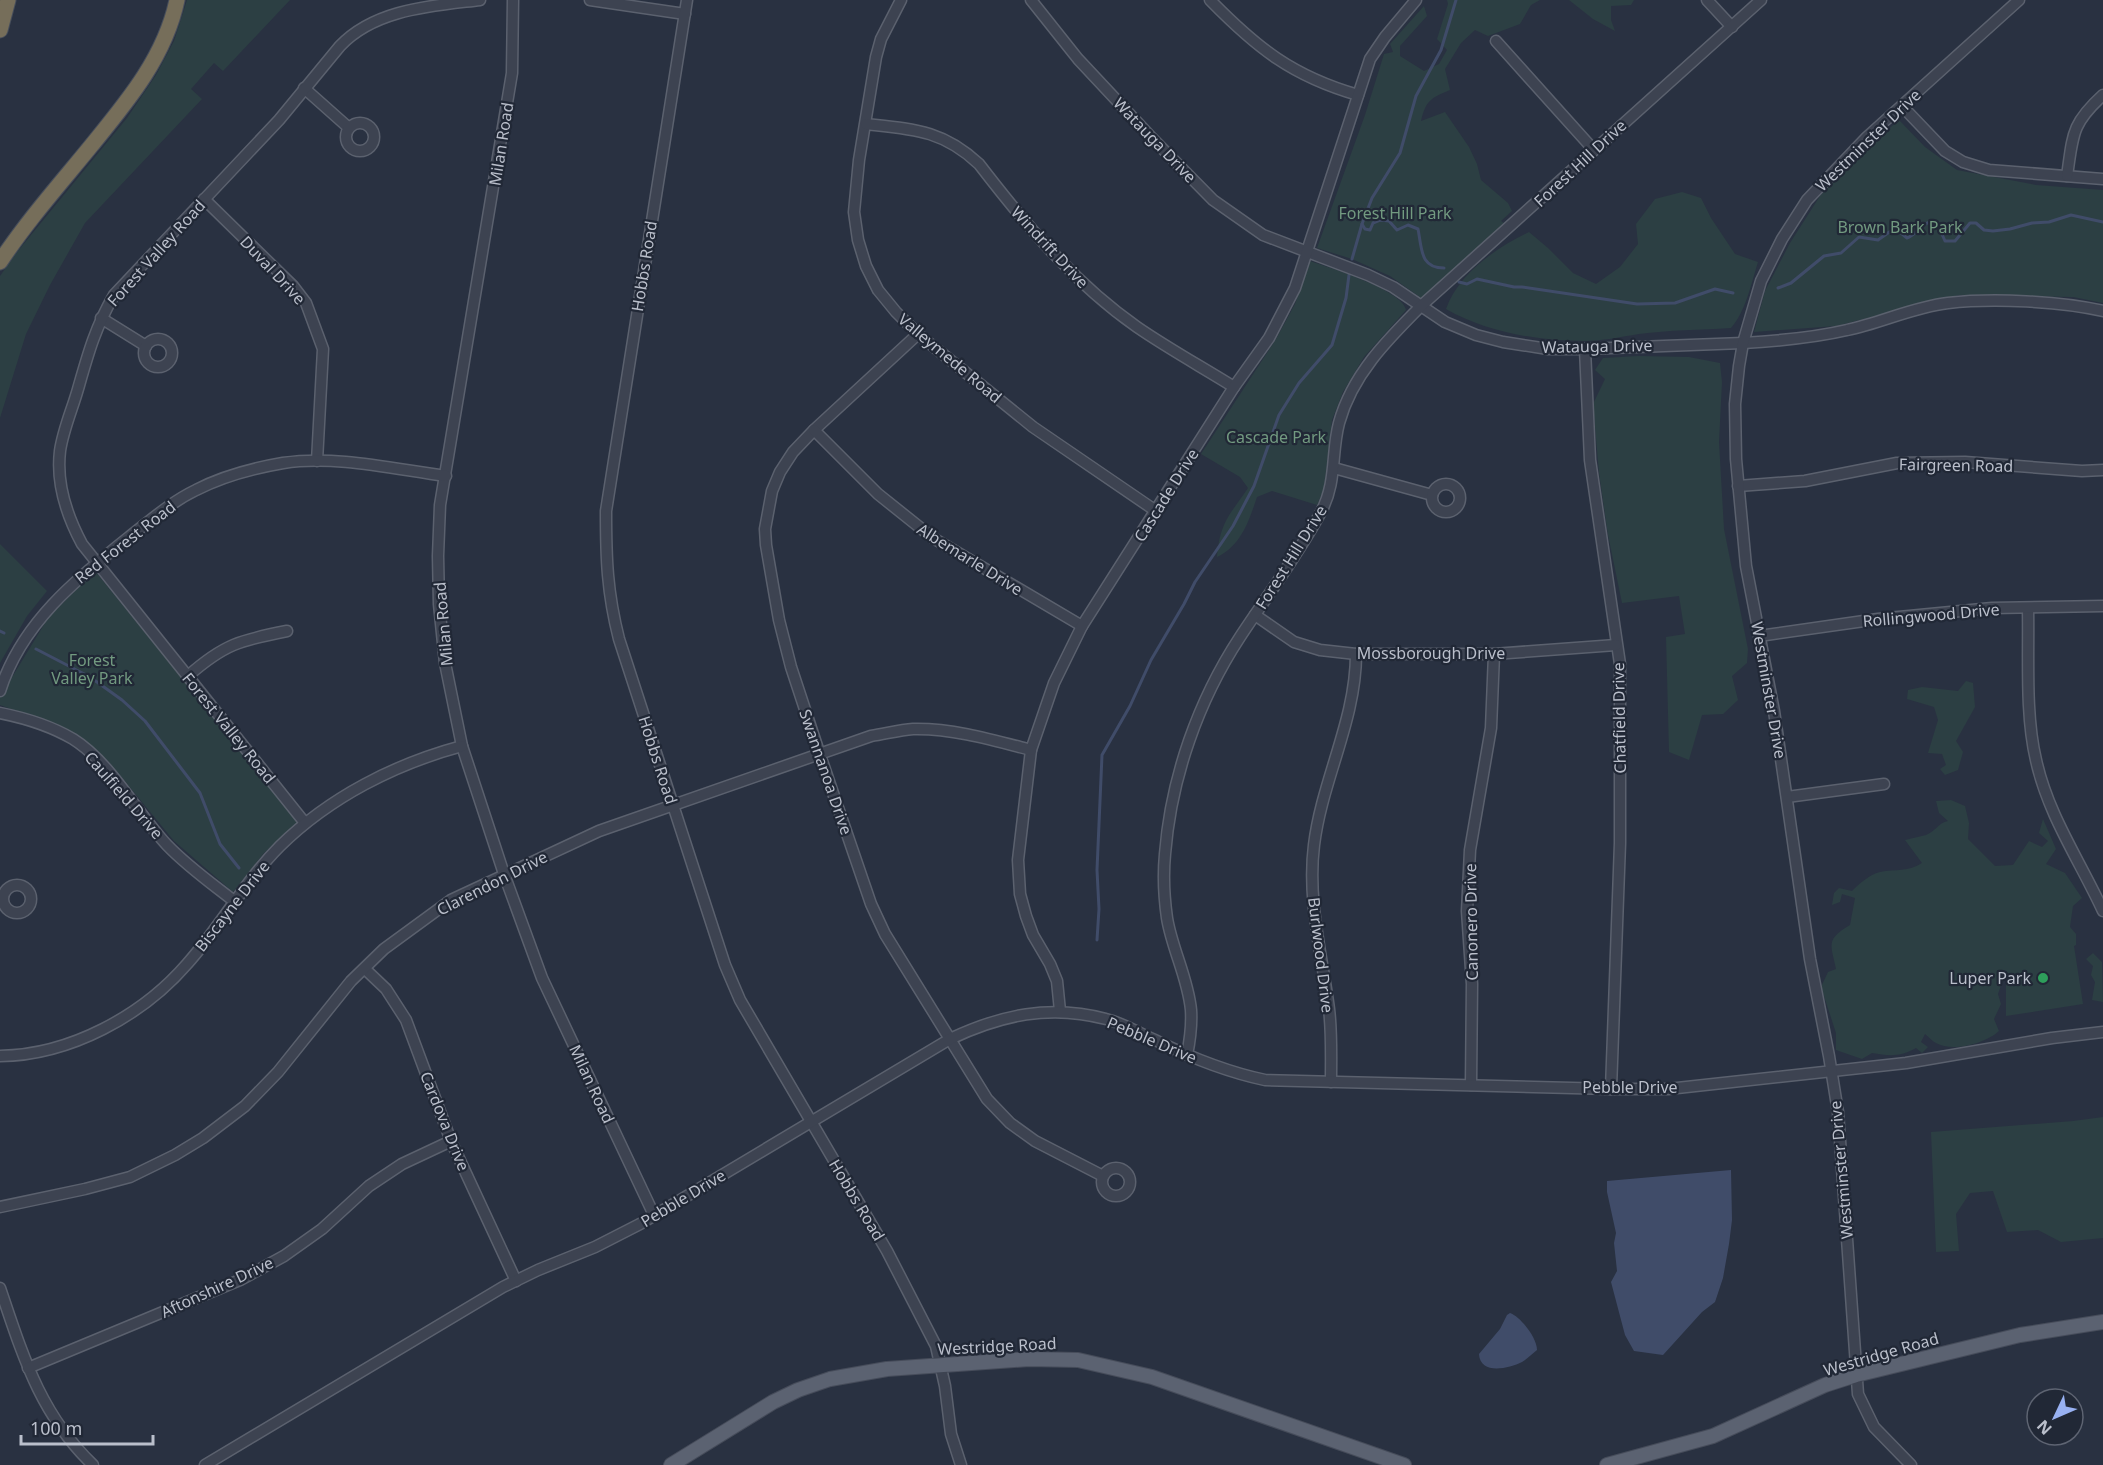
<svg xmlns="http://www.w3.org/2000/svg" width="2103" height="1465" font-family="'Noto Sans',sans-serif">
<rect width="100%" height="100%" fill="#293141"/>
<g fill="#2c3f43">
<polygon points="187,0 290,0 223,71 214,63 191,89 202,99 85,223 50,285 26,334 0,418 0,276 17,252 127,118 156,75 174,41"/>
<path d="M1447 0H1540L1531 5 1520 24 1488 36 1475 30 1461 43 1445 69 1450 90C1431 98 1426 100 1421 121L1445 112 1469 147 1477 164 1481 180 1508 203 1512 211 1501 221 1504 223 1424 300 1390 276 1352 259 1317 248 1365 115 1384 54 1393 52 1390 44 1424 6 1427 16 1400 46V56L1424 71 1439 64 1447 50 1437 39 1448 4Z"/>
<polygon points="1569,0 1634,0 1631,5 1611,6 1611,20 1615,31 1593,19"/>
<polygon points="1899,120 1925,147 1957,170 2036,185 2103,190 2103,303 2073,297 1959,295 1836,326 1754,332 1765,291 1790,243 1820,196 1855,158"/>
<path d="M1682 192 1701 198 1711 218 1735 254 1758 262C1751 284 1746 311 1731 328 1700 330 1669 330 1639 334 1620 337 1603 341 1584 341 1538 341 1486 332 1446 309 1458 274 1497 247 1529 232L1548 248 1573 273 1596 284 1620 267 1638 244 1636 224 1655 199Z"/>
<path d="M1310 261C1330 268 1403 290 1406 310L1364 357 1343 392 1332 420 1324 489 1317 505 1272 491 1257 497C1249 521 1241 546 1217 557 1220 522 1229 516 1248 488L1240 477 1201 454 1276 339 1295 304Z"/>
<polygon points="1638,356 1689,357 1720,363 1722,382 1719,442 1724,529 1748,649 1747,663 1732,676 1738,700 1723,714 1702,715 1689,760 1669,752 1666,637 1685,634 1679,596 1622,603 1608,535 1599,473 1593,404 1605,379 1595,370 1603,358"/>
<polygon points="0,544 47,591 27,616 0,663"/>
<polygon points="95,571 298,822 264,853 233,892 174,841 109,762 69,730 0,705 0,697 48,618"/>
<polygon points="1966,681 1973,683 1975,707 1956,741 1963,752 1958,770 1945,775 1940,769 1946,765 1942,754 1928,753 1938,720 1934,707 1907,699 1908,690 1922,687 1958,691"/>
<path d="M1951 800 1965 806 1969 823 1968 839 1995 866 2013 865 2029 841 2042 847 2048 841 2039 833 2043 819 2056 849 2046 864 2065 873 2082 898 2073 906 2070 927 2076 934V945L2074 946 2083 1004 2006 1016V971L1998 994 2001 1004 1994 1019 1999 1031C1986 1043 1953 1053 1936 1043 1932 1041 1929 1037 1925 1034L1921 1042 1928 1047 1922 1053 1916 1048C1901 1057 1889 1056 1872 1053L1862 1059 1836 1050V1033L1821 987 1828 972 1836 969C1831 944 1825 940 1850 925L1855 898 1842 894 1840 902 1832 905 1834 893 1839 888 1852 891C1860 883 1869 875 1880 872 1895 869 1909 872 1922 863L1905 840C1912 838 1919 837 1926 835 1935 832 1938 823 1948 821L1939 813 1936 801Z"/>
<polygon points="2093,953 2102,962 2103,1002 2092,1000 2095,982 2091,975 2093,966 2086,959"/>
<polygon points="2103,1117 2103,1238 2061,1242 2038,1230 2007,1232 1993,1191 1970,1193 1956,1214 1959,1251 1936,1252 1931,1132 2073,1121"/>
</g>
<g fill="#404c69">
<polygon points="1731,1170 1732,1220 1729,1244 1723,1278 1715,1302 1702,1312 1663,1355 1634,1351 1625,1335 1611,1282 1617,1271 1614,1243 1616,1233 1607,1192 1607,1181"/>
<path d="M1510 1313C1521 1317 1537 1338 1537 1350 1532 1354 1527 1359 1522 1362 1508 1369 1480 1375 1479 1354L1500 1329 1507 1315Z"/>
</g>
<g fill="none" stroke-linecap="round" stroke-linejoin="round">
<g stroke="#404c69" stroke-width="3">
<path d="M1362 224 1365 229 1370 230 1373 223 1380 220 1389 221 1397 230 1408 225 1418 229C1422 249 1420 268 1444 268"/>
<polyline points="1352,259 1362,224 1372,198 1400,153 1416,96 1441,50 1456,0"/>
<polyline points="1459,282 1467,284 1477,279 1514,287 1522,287 1637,304 1675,303 1715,289 1733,293"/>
<path d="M1778 288 1791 283 1824 256 1841 253 1859 237 1878 240 1895 228 1907 238C1919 234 1923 218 1937 223L1945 241H1955L1970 223H1976L1984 230 1993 231 2010 229 2032 223 2049 222 2071 215 2103 222"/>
<polyline points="0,631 4,633"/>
<polyline points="36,649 90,677 122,700 145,721 200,793 220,844 239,868"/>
<polyline points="1097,940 1099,909 1097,870 1102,755 1130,706 1151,660 1184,604 1195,582 1233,526 1254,486 1279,415 1299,383 1332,345 1346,298 1349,275"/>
</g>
<g stroke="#5b616e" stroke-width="13">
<g id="minor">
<polyline points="513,0 512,73 440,505 438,556 439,604 445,663 462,746 504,874 542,978 654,1215"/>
<polyline points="590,0 685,14"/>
<path d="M687 0 606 511C606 558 607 592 619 639L725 965 740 1000 887 1251 936 1346 945 1386 951 1434 961 1465"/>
<polyline points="901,0 881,39 876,57 859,160 854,212 858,240 866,266 878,290 896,312 918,334 1033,427 1156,511"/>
<path d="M1031 0 1078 59 1150 136 1213 200 1263 235 1368 275 1393 287 1445 322 1476 335 1503 342 1548 349H1585L1743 343C1777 341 1813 338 1847 330 1881 323 1913 307 1948 303 1992 298 2061 301 2103 311"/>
<path d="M1210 0C1257 48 1292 76 1358 95"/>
<polyline points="1707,0 1732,27"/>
<polyline points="1496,41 1593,149"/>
<polyline points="304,88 349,128"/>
<polyline points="1902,106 1945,151 1963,162 1989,170 2103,179"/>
<circle cx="360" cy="137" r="14"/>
<path d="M866 124C913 129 943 130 979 164 1026 225 1074 283 1137 327 1169 349 1202 367 1234 387"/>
<path d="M2067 176C2073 135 2071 124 2103 95"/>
<polyline points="204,199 293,286 306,303 323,349 317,461"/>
<polyline points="101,318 146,346"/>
<polyline points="918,334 814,430 793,452 780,472 772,491 765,529 766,545 779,620 791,667 820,755 871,904 885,934 987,1099 1010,1123 1035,1141 1103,1176"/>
<circle cx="158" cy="353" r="14"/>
<polyline points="1585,349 1590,460 1620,664 1620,843 1611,1089"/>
<polyline points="814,430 878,494 933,538 1082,626"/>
<polyline points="1334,468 1432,495"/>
<circle cx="1446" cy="498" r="14"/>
<polyline points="1738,486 1805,481 1897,463 1965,462 2082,471 2103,470"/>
<path d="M2028 608C2029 656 2025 714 2036 760 2048 815 2080 861 2103 911"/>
<polyline points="1255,615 1294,642 1320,650 1356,654 1494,654 1616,645"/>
<polyline points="1759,636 1878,619 1992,608 2103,606"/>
<path d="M188 676C224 644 241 640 287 631"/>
<path d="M0 691C21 624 76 579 129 537 151 520 171 502 196 490 223 476 254 468 283 463 336 455 393 469 446 476"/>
<path d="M0 713C25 718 51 726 73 739 110 762 137 813 167 845 187 866 211 883 234 901"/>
<polyline points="1787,797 1884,784"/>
<path d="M305 823 82 544C67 516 56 484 60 451 63 430 72 410 78 389 88 354 95 328 114 295L279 120 340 46C375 9 431 6 480 0"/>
<circle cx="17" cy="899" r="14"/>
<polyline points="365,969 386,989 406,1020 451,1141 516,1281"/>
<polyline points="1060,1011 1057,981 1050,964 1033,935 1026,916 1020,894 1018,860 1031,750 1054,683 1082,626 1234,387 1269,338 1295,288 1370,59 1385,37 1416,0"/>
<path d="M1187 1055C1190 1040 1192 1025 1191 1010 1188 978 1172 949 1167 918 1164 897 1163 875 1165 854 1171 778 1198 701 1240 637 1267 596 1298 555 1321 512 1337 482 1331 453 1339 423 1352 375 1387 340 1421 306L1761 0"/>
<path d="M0 1056C70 1055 142 1016 187 964 221 926 244 882 280 846 330 797 395 764 462 746"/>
<path d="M1331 1082C1331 1058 1332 1033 1329 1009 1322 955 1307 900 1314 845 1322 780 1356 720 1356 654"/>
<polyline points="1471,1085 1472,984 1467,911 1470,850 1491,728 1494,654"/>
<circle cx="1116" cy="1182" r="14"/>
<path d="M0 1207 85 1189 130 1177 175 1155 203 1138 245 1106 278 1072 351 981 384 949 451 900 599 831 871 736C885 734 899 730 913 729 952 728 993 740 1031 750"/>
<path d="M0 1288C23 1356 40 1414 93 1465"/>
<polyline points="28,1368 240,1280 284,1256 322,1229 369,1186 402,1164 451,1141"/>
<path d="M205 1465 503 1287 538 1270 595 1247 640 1224 950 1039C1001 1015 1050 1004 1106 1019 1123 1023 1140 1034 1157 1041 1192 1058 1227 1072 1265 1080L1611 1089H1668L1906 1063 2052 1038 2103 1032"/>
<polyline points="1911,1465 1874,1427 1858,1394 1838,1112 1829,1056 1810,959 1774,711 1746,566 1736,459 1735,404 1739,366 1743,343 1761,281 1782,239 1807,200 1867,137 2019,0"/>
</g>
</g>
<g stroke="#464c5a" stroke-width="16">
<g id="major">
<polyline points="671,1465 773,1402 798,1390 830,1379 887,1369 1029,1359 1078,1360 1152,1377 1404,1465"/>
<polyline points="1607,1465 1713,1436 1825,1385 1856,1375 2020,1335 2103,1322"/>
</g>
</g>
<g stroke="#474e5b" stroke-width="17">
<g id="highway">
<polyline points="0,30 8,0"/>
<path d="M0 262C27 221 60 184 91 146 127 102 165 57 177 0"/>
</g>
</g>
<use href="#minor" stroke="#3d4351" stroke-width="10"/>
<use href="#major" stroke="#5b6271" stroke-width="14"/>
<use href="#highway" stroke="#766e5a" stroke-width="15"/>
</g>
<circle fill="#2e9e5b" stroke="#212836" stroke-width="2" cx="2043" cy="978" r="6"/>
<g text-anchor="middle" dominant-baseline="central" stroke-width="4.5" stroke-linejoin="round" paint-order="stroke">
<g font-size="16" fill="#babfcb" stroke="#212836">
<text transform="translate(1155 140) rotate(46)">Watauga Drive</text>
<text transform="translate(1868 140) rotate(-44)">Westminster Drive</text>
<text transform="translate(501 144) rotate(-81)">Milan Road</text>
<text transform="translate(1580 163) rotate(-43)">Forest Hill Drive</text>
<text transform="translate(1050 247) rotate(47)">Windrift Drive</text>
<text transform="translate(156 253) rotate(-48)">Forest Valley Road</text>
<text transform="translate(644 266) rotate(-81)">Hobbs Road</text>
<text transform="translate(273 270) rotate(47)">Duval Drive</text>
<text transform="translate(1597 346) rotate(-1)">Watauga Drive</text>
<text transform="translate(950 358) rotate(40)">Valleymede Road</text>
<text transform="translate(1956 465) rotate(1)">Fairgreen Road</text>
<text transform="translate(1166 495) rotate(-58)">Cascade Drive</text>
<text transform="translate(125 542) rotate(-38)">Red Forest Road</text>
<text transform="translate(1291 557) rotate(-58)">Forest Hill Drive</text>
<text transform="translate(970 559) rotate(32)">Albemarle Drive</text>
<text transform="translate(1931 615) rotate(-5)">Rollingwood Drive</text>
<text transform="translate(443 624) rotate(-95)">Milan Road</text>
<text x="1431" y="653">Mossborough Drive</text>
<text transform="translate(1769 690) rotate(80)">Westminster Drive</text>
<text transform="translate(1619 718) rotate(-91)">Chatfield Drive</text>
<text transform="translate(229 728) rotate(51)">Forest Valley Road</text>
<text transform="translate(658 760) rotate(72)">Hobbs Road</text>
<text transform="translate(826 772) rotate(71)">Swannanoa Drive</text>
<text transform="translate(124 795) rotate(49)">Caulfield Drive</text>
<text transform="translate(492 883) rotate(-27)">Clarendon Drive</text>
<text transform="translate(232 906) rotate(-52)">Biscayne Drive</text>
<text transform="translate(1471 922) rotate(-91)">Canonero Drive</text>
<text transform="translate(1321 955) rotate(83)">Burlwood Drive</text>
<text transform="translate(1152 1040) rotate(23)">Pebble Drive</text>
<text transform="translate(592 1084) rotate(65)">Milan Road</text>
<text x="1630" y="1087">Pebble Drive</text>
<text transform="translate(445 1121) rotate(68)">Cardova Drive</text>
<text transform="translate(1841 1170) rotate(-95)">Westminster Drive</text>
<text transform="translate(683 1198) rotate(-31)">Pebble Drive</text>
<text transform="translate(857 1200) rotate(59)">Hobbs Road</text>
<text transform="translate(217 1287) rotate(-25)">Aftonshire Drive</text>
<text transform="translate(997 1346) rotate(-3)">Westridge Road</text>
<text transform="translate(1881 1354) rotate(-16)">Westridge Road</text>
</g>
<g font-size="16" fill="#729a80" stroke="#212836">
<text x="1395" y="213">Forest Hill Park</text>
<text x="1900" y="227">Brown Bark Park</text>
<text x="1276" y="437">Cascade Park</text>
<text x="92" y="660">Forest<tspan x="92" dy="18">Valley Park</tspan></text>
</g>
<g font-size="16" fill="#babfcb" stroke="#212836" text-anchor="end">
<text x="2031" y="978">Luper Park</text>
</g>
</g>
<g transform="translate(2055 1417) rotate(226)"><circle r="28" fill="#212836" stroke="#5e6472" stroke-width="1.5"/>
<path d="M0-4.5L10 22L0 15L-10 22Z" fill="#98b1f2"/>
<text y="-9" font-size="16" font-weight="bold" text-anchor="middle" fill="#babfcb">N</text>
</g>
<path d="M21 1435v9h132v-9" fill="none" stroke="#babfcb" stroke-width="3"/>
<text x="30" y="1435" font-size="18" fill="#babfcb" stroke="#212836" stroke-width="4.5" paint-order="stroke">100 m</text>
</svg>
